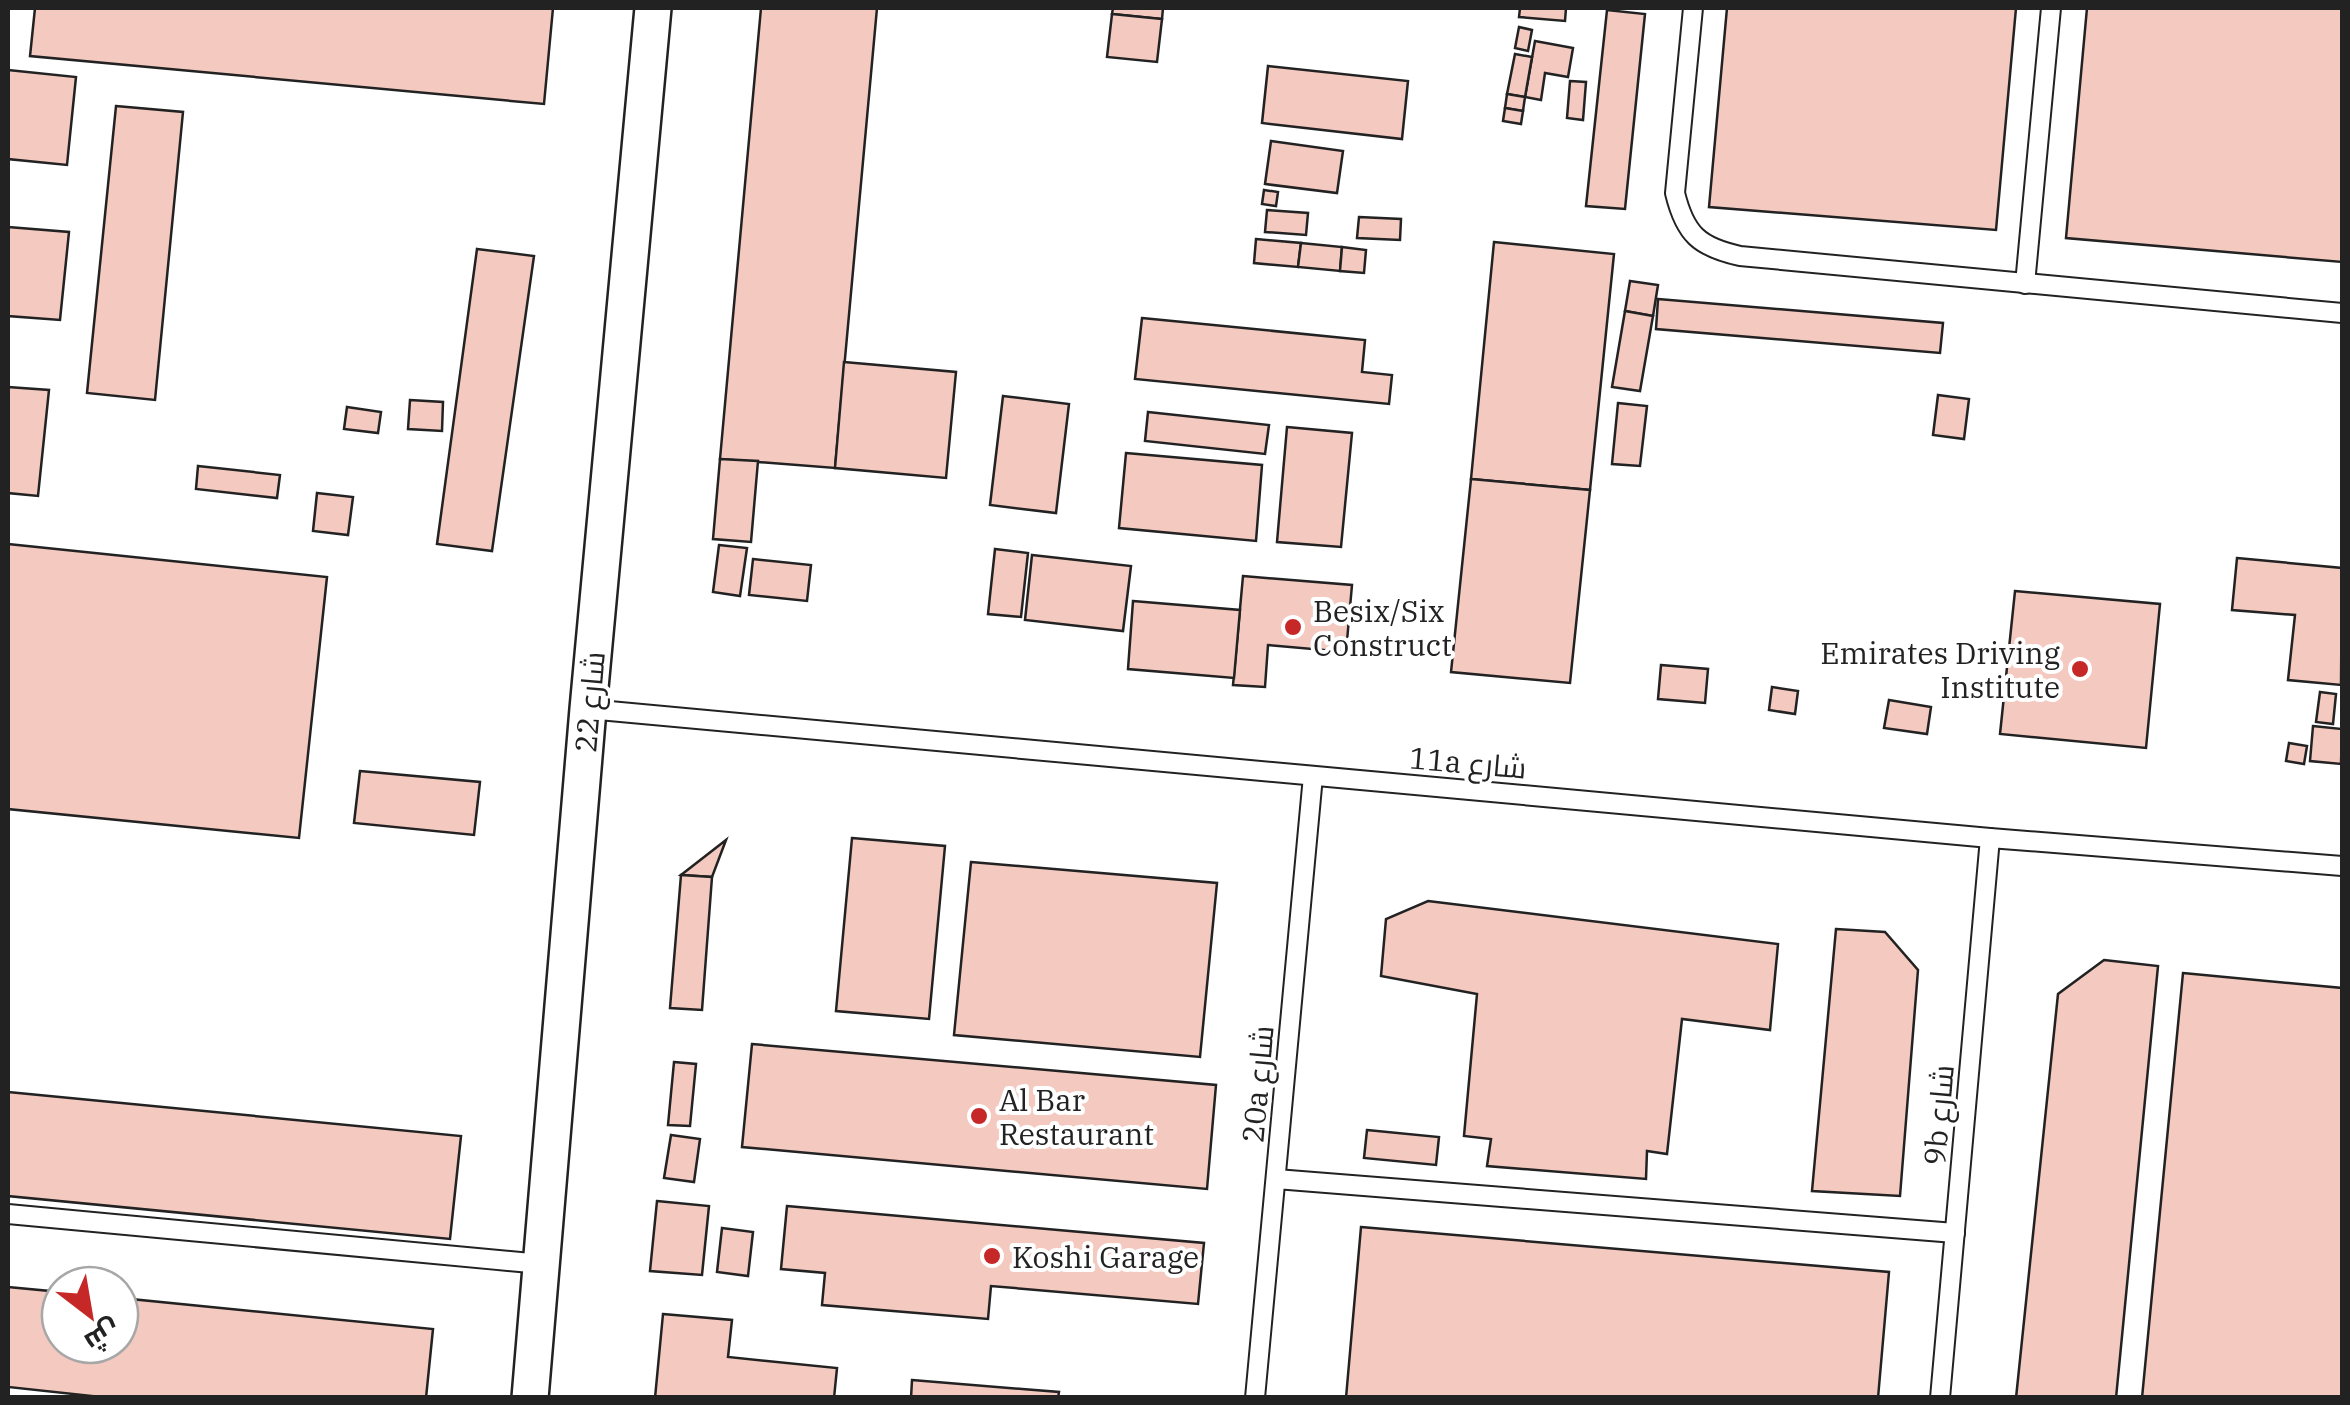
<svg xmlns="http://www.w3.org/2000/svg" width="2350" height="1405" font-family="'IBM Plex Serif',Cairo,serif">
<rect width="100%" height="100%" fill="#fff"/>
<g fill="#f3c9c0" stroke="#222" stroke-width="2.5">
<polygon points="35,8 553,8 544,104 30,56"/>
<polygon points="761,8 877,8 835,468 720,459"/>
<polygon points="1113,8 1163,8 1162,19 1112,14"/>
<polygon points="1520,8 1566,8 1565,21 1519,17"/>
<polygon points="1727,8 2016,8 1996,230 1709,207"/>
<polygon points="2087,8 2342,8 2342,262 2066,238"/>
<polygon points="1607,10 1645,14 1625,209 1586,206"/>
<polygon points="1112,14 1162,19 1157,62 1107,57"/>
<polygon points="1519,27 1532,30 1528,51 1515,48"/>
<polygon points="1535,41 1573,48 1568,77 1545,73 1541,100 1525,97"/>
<polygon points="1515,54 1532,57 1525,97 1507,94"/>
<polygon points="1268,66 1408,81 1402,139 1262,123"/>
<polygon points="8,70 76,77 67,165 8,159"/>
<polygon points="1570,81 1586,82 1583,120 1567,118"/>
<polygon points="1507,94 1525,97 1523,111 1505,108"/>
<polygon points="116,106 183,112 155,400 87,393"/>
<polygon points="1505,108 1523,111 1521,124 1503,121"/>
<polygon points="1271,141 1343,151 1337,193 1265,184"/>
<polygon points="1264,190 1278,192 1276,206 1262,204"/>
<polygon points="1267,210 1308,213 1306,235 1265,232"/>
<polygon points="1359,217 1401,219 1400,240 1357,238"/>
<polygon points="8,227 69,232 60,320 8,316"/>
<polygon points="1256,239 1301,243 1298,267 1254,263"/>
<polygon points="1494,242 1614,254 1590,490 1471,479"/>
<polygon points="1301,243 1342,247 1340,271 1298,267"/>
<polygon points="1342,247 1366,250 1364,273 1340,271"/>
<polygon points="477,249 534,256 492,551 437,544"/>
<polygon points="1630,281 1658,285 1653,316 1625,311"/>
<polygon points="1658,299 1943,323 1940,353 1656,329"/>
<polygon points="1625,311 1653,316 1640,391 1612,387"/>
<polygon points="1142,318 1365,340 1362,372 1392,375 1389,404 1135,379"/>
<polygon points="844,362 956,372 946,478 835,468"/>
<polygon points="8,387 49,390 38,496 8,493"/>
<polygon points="1938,395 1969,399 1964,439 1933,435"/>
<polygon points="1003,396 1069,404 1056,513 990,505"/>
<polygon points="410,400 443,402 442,431 408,429"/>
<polygon points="1618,403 1647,406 1640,466 1612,464"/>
<polygon points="347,407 381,412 378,433 344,429"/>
<polygon points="1148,412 1269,425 1265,454 1145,441"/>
<polygon points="1287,427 1352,433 1341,547 1277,542"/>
<polygon points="1126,453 1262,465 1256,541 1119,528"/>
<polygon points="720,459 758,461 751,542 713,539"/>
<polygon points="198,466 280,475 277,498 196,489"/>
<polygon points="1471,479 1590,490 1570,683 1451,672"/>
<polygon points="317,493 353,497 348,535 313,531"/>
<polygon points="8,544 327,577 299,838 8,809"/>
<polygon points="719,545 747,548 740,596 713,592"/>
<polygon points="995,549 1028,553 1021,617 988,614"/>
<polygon points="1032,555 1131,566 1123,631 1025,620"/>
<polygon points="2237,558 2342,568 2341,685 2288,680 2295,615 2232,610"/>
<polygon points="753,559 811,565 807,601 749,595"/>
<polygon points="1243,576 1352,585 1346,652 1268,645 1265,687 1233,685"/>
<polygon points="2015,591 2160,604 2146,748 2000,734"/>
<polygon points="1133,601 1240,610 1234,678 1128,669"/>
<polygon points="1661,665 1708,669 1705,703 1658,699"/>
<polygon points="1772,687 1798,691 1795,714 1769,710"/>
<polygon points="2320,692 2336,694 2333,724 2316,722"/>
<polygon points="1889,700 1931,707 1927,734 1884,728"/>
<polygon points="2313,726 2342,729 2341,764 2310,761"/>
<polygon points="2289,743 2307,746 2304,764 2286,761"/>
<polygon points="360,771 480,782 474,835 354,823"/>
<polygon points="852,838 945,846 929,1019 836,1011"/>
<polygon points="726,840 712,877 681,875"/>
<polygon points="971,862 1217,883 1200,1057 954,1035"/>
<polygon points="681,875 712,877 702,1010 670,1008"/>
<polygon points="1428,901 1778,944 1770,1030 1682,1019 1667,1154 1647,1151 1646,1179 1487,1166 1491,1139 1464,1136 1477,994 1381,976 1386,919"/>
<polygon points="1836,929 1885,932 1918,970 1900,1196 1812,1191"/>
<polygon points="2104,960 2158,966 2116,1398 2016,1398 2058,994"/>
<polygon points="2183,973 2342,988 2342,1398 2142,1398"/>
<polygon points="752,1044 1216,1085 1207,1189 742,1147"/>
<polygon points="674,1062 696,1064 690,1126 668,1125"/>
<polygon points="8,1092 461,1136 450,1239 8,1196"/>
<polygon points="1367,1130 1439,1137 1436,1165 1364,1158"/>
<polygon points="671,1135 700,1139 694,1182 664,1178"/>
<polygon points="657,1201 709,1206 702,1275 650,1271"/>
<polygon points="787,1206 1204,1243 1198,1304 991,1286 988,1319 822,1305 825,1273 781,1269"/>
<polygon points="1361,1227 1889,1272 1878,1398 1346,1398"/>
<polygon points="722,1228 753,1232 748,1276 717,1272"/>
<polygon points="8,1287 60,1292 60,1345 120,1345 120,1298 433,1329 426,1398 110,1398 8,1387"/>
<polygon points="663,1314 732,1320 728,1357 837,1368 834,1398 655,1398"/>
<polygon points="912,1380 1059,1392 1058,1398 911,1398"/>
</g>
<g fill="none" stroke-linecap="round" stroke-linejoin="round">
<g stroke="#222" stroke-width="22">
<g id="lane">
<path d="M1693 8 1675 193C1685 234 1699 247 1740 256L2342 313"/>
<polyline points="2025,284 2051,8"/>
<polyline points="588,709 1990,838 2342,866"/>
<polyline points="1276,1179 1955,1233"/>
<polyline points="8,1214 541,1264"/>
<polyline points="1255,1398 1313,776"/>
<polyline points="1940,1398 1990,838"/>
</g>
</g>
<g stroke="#222" stroke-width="40">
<polyline id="street" points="530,1398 588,709 653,8"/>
</g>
<use href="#lane" stroke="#fff" stroke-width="18"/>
<use href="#street" stroke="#fff" stroke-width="35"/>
</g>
<g fill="#c62828" stroke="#fff" stroke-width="4">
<circle cx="1293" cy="627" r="10"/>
<circle cx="2080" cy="669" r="10"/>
<circle cx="979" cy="1116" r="10"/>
<circle cx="992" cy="1256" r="10"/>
</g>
<g text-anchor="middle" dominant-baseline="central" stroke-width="8" stroke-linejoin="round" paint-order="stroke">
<g font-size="30" fill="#222" stroke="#fff" text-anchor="start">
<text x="1313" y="610">Besix/Six<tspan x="1313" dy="34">Construct</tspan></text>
<text x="2060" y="652" text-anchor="end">Emirates Driving<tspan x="2060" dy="34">Institute</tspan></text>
<text x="999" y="1099">Al Bar<tspan x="999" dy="34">Restaurant</tspan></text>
<text x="1012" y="1256">Koshi Garage</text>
</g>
<g font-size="30" fill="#222" stroke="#fff">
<text transform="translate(589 702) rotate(-85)">شارع 22</text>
<text transform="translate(1468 762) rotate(5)">11a شارع</text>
<text transform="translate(1257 1084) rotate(-85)">20a شارع</text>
<text transform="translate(1938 1115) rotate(-85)">9b شارع</text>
</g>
</g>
<rect width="2350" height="1405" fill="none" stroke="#222222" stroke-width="20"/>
<g transform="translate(90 1315) rotate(149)"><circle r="48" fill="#ffffff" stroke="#a7a7a7" stroke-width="2.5"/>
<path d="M0-8L18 38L0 25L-18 38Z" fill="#c62828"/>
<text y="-15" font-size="28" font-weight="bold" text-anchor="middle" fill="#222222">ش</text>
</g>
</svg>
